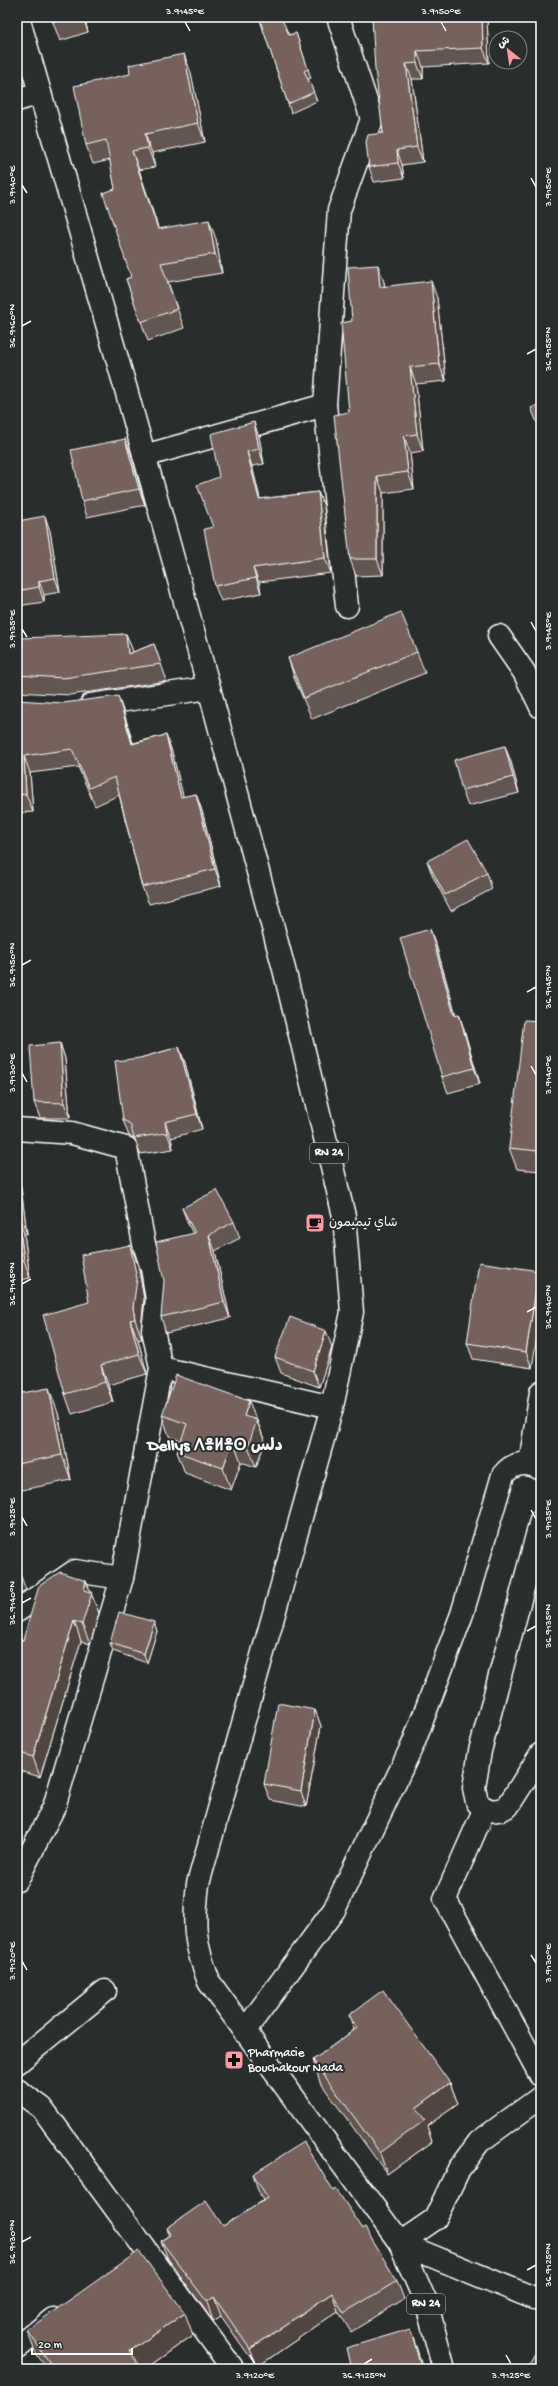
<svg xmlns="http://www.w3.org/2000/svg" width="558" height="2386" font-family="'Gochi Hand','Playpen Sans Arabic','Noto Sans Tifinagh',sans-serif">
<rect width="100%" height="100%" fill="#2a2d2e"/>
<filter id="ink" filterUnits="userSpaceOnUse"><feTurbulence type="fractalNoise" baseFrequency=".025" numOctaves="2"/><feDisplacementMap in="SourceGraphic" scale="8" xChannelSelector="R" yChannelSelector="G"/><feConvolveMatrix kernelMatrix="1 2 1 2 8 2 1 2 1" color-interpolation-filters="sRGB"/></filter>
<g filter="url(#ink)">
<g fill="none" stroke-linecap="round" stroke-linejoin="round">
<g stroke="#fff" stroke-width="25">
<g id="minor">
<polyline points="17,100 40,93"/>
<polyline points="325,405 347,606"/>
<polyline points="144,456 325,405 339,210 372,119 338,17"/>
<polyline points="499,636 524,672 541,707"/>
<polyline points="91,705 209,688"/>
<polyline points="17,1129 72,1133 126,1148 144,1244 152,1268 157,1299 153,1330 161,1368"/>
<polyline points="530,1464 541,1392"/>
<path d="M541 1520 480 1751 474 1788 477 1802C485 1812 497 1813 508 1806L541 1754"/>
<polyline points="17,1611 75,1571 122,1578"/>
<polyline points="485,1808 445,1899 541,2076"/>
<path d="M244 2032 334 1910 414 1742 462 1614 503 1475C513 1462 527 1461 541 1469"/>
<polyline points="17,2063 105,1991"/>
<polyline points="17,2090 42,2108 233,2369"/>
<polyline points="400,2243 435,2219 459,2169 479,2142 541,2097"/>
<polyline points="17,2348 53,2319"/>
</g>
</g>
<g stroke="#fff" stroke-width="25">
<g id="major">
<path d="M18 17 125 386 209 688 284 969 344 1216 352 1312 332 1407 198 1884C193 1926 194 1942 209 1982L400 2243 427 2305 444 2369"/>
<polyline points="17,1880 54,1807 122,1578 161,1368 332,1407"/>
<polyline points="400,2243 541,2301"/>
</g>
</g>
<use href="#minor" stroke="#2a2d2e" stroke-width="22"/>
<use href="#major" stroke="#2a2d2e" stroke-width="22"/>
</g>
<g fill="#645450" stroke="#fff">
<polygon points="51,17 84,17 88,32 60,41"/>
<polygon points="259,17 289,35 296,33 311,78 308,79 317,101 291,113"/>
<polygon points="372,17 487,17 489,63 423,67 423,79 412,79 423,162 402,165 404,178 374,182 369,167 383,133"/>
<polygon points="191,73 205,142 152,153 155,167 139,170 158,228 216,239 222,273 168,282 184,328 148,341 126,279 131,277 110,160 93,164 86,145"/>
<polygon points="384,282 385,287 437,298 446,381 416,384 423,451 410,453 414,489 383,493 383,575 356,576 350,559 349,412 352,321"/>
<polygon points="259,437 264,464 252,466 260,499 318,492 324,506 331,573 259,582 261,593 221,601 215,586 213,527 219,477"/>
<polygon points="131,454 145,505 87,517 82,501"/>
<polygon points="17,501 21,521 50,531 60,592 44,595 44,602 17,606"/>
<polygon points="126,634 133,652 154,644 167,681 70,695 17,692 17,643"/>
<polygon points="417,652 425,673 312,719 295,680 288,658"/>
<polygon points="17,700 124,713 133,743 166,735 172,752 183,797 196,794 202,811 221,886 149,904 142,887 119,795 95,806 78,767 30,773 33,812 17,813"/>
<polygon points="511,762 519,793 468,806 462,790"/>
<polygon points="427,861 487,873 492,889 451,911 433,877"/>
<polygon points="436,945 456,1015 459,1014 464,1030 480,1084 448,1093 442,1077"/>
<polygon points="541,1021 541,1171 517,1169 509,1148"/>
<polygon points="60,1043 65,1059 70,1118 40,1118 34,1102"/>
<polygon points="179,1047 185,1063 202,1129 171,1138 173,1149 140,1154 135,1139 129,1136 123,1120 140,1058"/>
<polygon points="17,1178 21,1188 27,1234 24,1234 30,1278 17,1281"/>
<polygon points="182,1208 234,1222 240,1238 215,1251 230,1318 166,1333 161,1317 193,1234 188,1224"/>
<polygon points="138,1265 144,1299 141,1328 142,1339 138,1340 147,1374 108,1385 113,1402 72,1414 65,1394 89,1302"/>
<polygon points="539,1271 532,1368 473,1359 467,1343"/>
<polygon points="332,1347 319,1387 281,1373 275,1357"/>
<polygon points="17,1394 58,1413 71,1480 17,1491"/>
<polygon points="162,1415 257,1420 265,1442 256,1467 241,1462 231,1490 185,1473 177,1452 181,1441 169,1436"/>
<polygon points="86,1581 99,1613 90,1644 81,1641 40,1777 17,1770 17,1640 23,1640"/>
<polygon points="154,1622 157,1631 147,1663 113,1651 110,1643"/>
<polygon points="315,1710 321,1726 306,1807 270,1800 264,1784"/>
<polygon points="349,2015 450,2083 458,2104 427,2126 432,2142 387,2174 320,2082 313,2060 354,2030"/>
<polygon points="253,2174 333,2191 363,2229 397,2281 404,2299 351,2332 338,2311 257,2367 221,2316 213,2321 168,2259 161,2241 169,2235 167,2228 223,2226 264,2200 259,2193"/>
<polygon points="27,2330 193,2335 145,2369 47,2369 35,2352"/>
</g>
<g fill="#514541" stroke="#fff">
<polygon points="83,17 84,17 88,32"/>
<polygon points="482,17 487,17 489,63 483,48"/>
<polygon points="417,51 423,67 423,79 417,63"/>
<polygon points="184,54 191,73 205,142 198,123"/>
<polygon points="406,64 412,79 423,162 417,147"/>
<polygon points="145,134 152,153 155,167 148,148"/>
<polygon points="397,150 402,165 404,178 398,163"/>
<polygon points="132,151 139,170 165,248 158,229"/>
<polygon points="209,220 216,239 222,273 215,254"/>
<polygon points="378,265 384,282 386,304 380,287"/>
<polygon points="431,281 437,298 446,381 439,364"/>
<polygon points="410,367 416,384 423,451 417,434"/>
<polygon points="254,422 259,437 264,464 259,449"/>
<polygon points="404,436 410,453 414,489 408,472"/>
<polygon points="125,439 131,454 145,505 139,489"/>
<polygon points="247,452 252,466 264,514 259,499"/>
<polygon points="377,476 383,493 383,575 377,559"/>
<polygon points="318,492 324,506 331,573 325,558"/>
<polygon points="17,501 23,535 18,521 17,515"/>
<polygon points="45,516 50,531 60,592 55,578"/>
<polygon points="253,568 259,582 261,593 256,578"/>
<polygon points="39,581 44,595 44,602 39,587"/>
<polygon points="126,634 133,651 134,668 128,654"/>
<polygon points="118,696 124,713 138,761 132,744"/>
<polygon points="166,735 172,752 188,815 181,797"/>
<polygon points="505,746 511,762 519,793 513,777"/>
<polygon points="24,756 30,773 33,812 26,794"/>
<polygon points="196,794 202,811 221,886 215,869"/>
<polygon points="430,929 436,945 460,1031 454,1015"/>
<polygon points="459,1014 464,1030 480,1084 474,1068"/>
<polygon points="60,1043 65,1059 70,1118 64,1103"/>
<polygon points="179,1047 185,1063 202,1129 197,1114"/>
<polygon points="165,1122 171,1138 173,1149 167,1133"/>
<polygon points="541,1134 541,1156 539,1151"/>
<polygon points="17,1178 21,1188 27,1234 20,1215 17,1191"/>
<polygon points="18,1216 24,1234 30,1278 24,1260"/>
<polygon points="209,1235 215,1251 230,1318 224,1302"/>
<polygon points="130,1245 138,1265 144,1299 141,1328 142,1339 135,1319 133,1308"/>
<polygon points="539,1271 541,1277 541,1310 532,1368 526,1352"/>
<polygon points="130,1320 138,1340 147,1374 139,1354"/>
<polygon points="326,1331 332,1347 319,1387 313,1371"/>
<polygon points="101,1365 108,1385 113,1402 105,1382"/>
<polygon points="49,1388 58,1413 71,1480 62,1455"/>
<polygon points="249,1401 265,1442 256,1467 248,1446 244,1416"/>
<polygon points="233,1440 241,1462 231,1490 223,1468"/>
<polygon points="20,1574 26,1590 17,1595 17,1576"/>
<polygon points="86,1581 99,1613 90,1644 82,1624 84,1590"/>
<polygon points="74,1621 81,1641 40,1777 33,1757"/>
<polygon points="154,1622 157,1631 147,1663 144,1654"/>
<polygon points="315,1710 321,1726 306,1807 301,1791"/>
<polygon points="450,2083 458,2104 427,2126 432,2142 387,2174 380,2153 416,2108"/>
<polygon points="332,2293 338,2311 257,2367 250,2349"/>
<polygon points="214,2297 221,2316 213,2321 207,2302"/>
<polygon points="185,2313 193,2335 145,2369 137,2369 130,2351"/>
<polygon points="410,2329 417,2349 423,2369 422,2369"/>
</g>
<g fill="#74625d" stroke="#fff">
<polygon points="51,17 69,17 53,22"/>
<polygon points="259,17 281,17 289,35 296,33 308,69 304,71 314,92 288,104"/>
<polygon points="372,17 482,17 483,48 417,51 417,63 406,64 417,147 397,150 398,163 369,167 366,142 368,135 383,133 375,69"/>
<polygon points="184,54 198,123 145,134 148,148 132,151 158,229 209,220 215,254 161,263 177,309 141,322 126,279 131,277 103,193 115,189 106,140 86,145 74,86 130,74 129,65"/>
<polygon points="378,265 380,287 431,281 439,364 410,367 417,434 404,436 408,472 377,476 377,559 350,559 334,415 349,412 341,323 352,321 348,267"/>
<polygon points="541,404 541,432 531,408"/>
<polygon points="254,422 259,449 247,452 259,499 318,492 325,558 253,568 256,578 215,586 204,529 213,527 197,485 219,477 211,434"/>
<polygon points="125,439 139,489 82,501 71,450"/>
<polygon points="17,515 18,521 45,516 55,578 39,581 39,587 17,591"/>
<polygon points="401,612 417,652 304,698 288,658"/>
<polygon points="126,634 128,654 154,644 161,664 63,678 17,675 17,643 21,643 21,638"/>
<polygon points="118,696 132,744 166,735 181,797 196,794 215,869 142,887 115,777 89,788 72,749 24,756 26,794 17,795 17,700 63,703"/>
<polygon points="505,746 513,777 462,790 454,760"/>
<polygon points="468,839 487,873 445,895 427,861"/>
<polygon points="430,929 454,1015 459,1014 474,1068 442,1077 400,938"/>
<polygon points="524,1020 541,1021 541,1134 539,1151 509,1148"/>
<polygon points="60,1043 64,1103 34,1102 30,1046"/>
<polygon points="179,1047 197,1114 165,1122 167,1133 134,1138 130,1124 123,1120 115,1061 140,1058"/>
<polygon points="217,1190 234,1222 209,1235 224,1302 161,1317 164,1281 156,1242 195,1233 182,1208"/>
<polygon points="17,1191 20,1215 18,1216 24,1260 17,1261"/>
<polygon points="130,1245 137,1279 133,1308 135,1319 130,1320 139,1354 101,1365 105,1382 65,1394 43,1315 89,1302 81,1255"/>
<polygon points="479,1262 539,1271 526,1352 467,1343"/>
<polygon points="290,1317 326,1331 313,1371 275,1357"/>
<polygon points="176,1375 249,1401 244,1416 257,1420 248,1446 233,1440 223,1468 177,1452 187,1424 162,1415"/>
<polygon points="49,1388 62,1455 17,1464 17,1394"/>
<polygon points="17,1569 20,1574 17,1576"/>
<polygon points="60,1572 86,1581 84,1590 92,1593 82,1624 74,1621 33,1757 17,1752 17,1640 23,1640 39,1586"/>
<polygon points="119,1612 154,1622 144,1654 110,1643"/>
<polygon points="278,1703 315,1710 301,1791 264,1784"/>
<polygon points="383,1990 450,2083 416,2108 425,2120 380,2153 313,2060 357,2028 349,2015"/>
<polygon points="304,2142 333,2191 336,2189 363,2229 365,2228 397,2281 344,2313 332,2293 250,2349 214,2297 207,2302 161,2241 171,2234 167,2228 206,2201 223,2226 268,2198 253,2174"/>
<polygon points="139,2251 185,2313 130,2351 141,2369 54,2369 27,2330"/>
<polygon points="410,2329 422,2369 351,2369 346,2348"/>
<polygon points="541,2343 541,2369 527,2369"/>
</g>
</g>
<path fill="none" stroke="#fff" stroke-width="1.5" d="M185 22 190 31M441 22 446 31M531 178 536 187M22 185 27 193M22 326 31 321M527 354 536 349M531 622 536 631M22 629 27 637M22 965 31 960M527 992 536 987M531 1066 536 1075M22 1073 27 1082M22 1284 31 1279M527 1312 536 1307M531 1510 536 1519M22 1517 27 1526M22 1603 31 1598M527 1631 536 1626M531 1955 536 1963M22 1961 27 1970M22 2242 31 2237M527 2270 536 2265M250 2355 255 2364M506 2355 511 2364M364 2364 372 2359"/>
<defs>
<g id="cafe-square" transform="scale(1)"><rect x="-9" y="-9" width="18" height="18" rx="4" fill="#ff9aa2" stroke="#2a2d2e"/><path d="M-5.5-4.5H6V0H3Q3 3.5 0 3.5H-2.5Q-5.5 3.5-5.5 0ZM3-3.2v2h1.7v-2ZM-6 4.5H4V6H-6Z" fill="#111"/></g>
<g id="pharmacy-square" transform="scale(1)"><rect x="-9" y="-9" width="18" height="18" rx="4" fill="#ff9aa2" stroke="#2a2d2e"/><path d="M-2-6h4v4h4v4h-4v4h-4v-4h-4v-4h4Z" fill="#111"/></g>
</defs>
<g fill-rule="evenodd">
<use href="#cafe-square" x="315" y="1223"/>
<use href="#pharmacy-square" x="234" y="2060"/>
</g>
<g text-anchor="middle" dominant-baseline="central" stroke-width="4" stroke-linejoin="round" paint-order="stroke">
<g fill="#2a2d2e" stroke="#bfc0c0" stroke-width="1">
<rect x="310" y="1143" width="38" height="20" rx="3"/>
<rect x="407" y="2294" width="38" height="20" rx="3"/>
</g>
<g font-size="12" font-weight="bold" fill="#fff">
<text x="329" y="1153">RN 24</text>
<text x="426" y="2304">RN 24</text>
</g>
<g font-size="13" fill="#fff" stroke="#2a2d2e" text-anchor="start">
<text x="329" y="1223">شاي تيميمون</text>
<text x="248" y="2053">Pharmacie<tspan x="248" dy="15">Bouchakour Nada</tspan></text>
</g>
<g font-size="17" font-weight="bold" fill="#fff" stroke="#2a2d2e">
<text x="215" y="1447">Dellys ⴷⴻⵍⴻⵙ دلس</text>
</g>
</g>
<rect width="558" height="2386" fill="none" stroke="#2a2d2e" stroke-width="44"/>
<g transform="translate(508 50) rotate(330)"><circle r="19" fill="#2a2d2e" stroke="#7f8182"/>
<path d="M0-3L7 15L0 10L-7 15Z" fill="#ff9aa2"/>
<text y="-6" font-size="11" font-weight="bold" text-anchor="middle" fill="#ffffff">ش</text>
</g>
<path d="M32 2348v6h100v-6" fill="none" stroke="#ffffff" stroke-width="2"/>
<text x="38" y="2348" font-size="12" fill="#ffffff" stroke="#2a2d2e" stroke-width="3" paint-order="stroke">20 m</text>
<rect x="22" y="22" width="514" height="2342" fill="none" stroke="#fff" stroke-width="1.5"/>
<g font-size="10" text-anchor="middle" fill="#fff">
<text x="185" y="14">3.9145°E</text>
<text x="441" y="14">3.9150°E</text>
<text transform="translate(11 185) rotate(-90)" y="4">3.9140°E</text>
<text transform="translate(547 187) rotate(-90)" y="4">3.9150°E</text>
<text transform="translate(11 326) rotate(-90)" y="4">36.9160°N</text>
<text transform="translate(547 349) rotate(-90)" y="4">36.9155°N</text>
<text transform="translate(11 629) rotate(-90)" y="4">3.9135°E</text>
<text transform="translate(547 631) rotate(-90)" y="4">3.9145°E</text>
<text transform="translate(11 965) rotate(-90)" y="4">36.9150°N</text>
<text transform="translate(547 987) rotate(-90)" y="4">36.9145°N</text>
<text transform="translate(11 1073) rotate(-90)" y="4">3.9130°E</text>
<text transform="translate(547 1075) rotate(-90)" y="4">3.9140°E</text>
<text transform="translate(11 1284) rotate(-90)" y="4">36.9145°N</text>
<text transform="translate(547 1307) rotate(-90)" y="4">36.9140°N</text>
<text transform="translate(11 1517) rotate(-90)" y="4">3.9125°E</text>
<text transform="translate(547 1519) rotate(-90)" y="4">3.9135°E</text>
<text transform="translate(11 1603) rotate(-90)" y="4">36.9140°N</text>
<text transform="translate(547 1626) rotate(-90)" y="4">36.9135°N</text>
<text transform="translate(11 1961) rotate(-90)" y="4">3.9120°E</text>
<text transform="translate(547 1963) rotate(-90)" y="4">3.9130°E</text>
<text transform="translate(11 2242) rotate(-90)" y="4">36.9130°N</text>
<text transform="translate(547 2265) rotate(-90)" y="4">36.9125°N</text>
<text x="255" y="2378">3.9120°E</text>
<text x="364" y="2378">36.9125°N</text>
<text x="511" y="2378">3.9125°E</text>
</g>
</svg>
